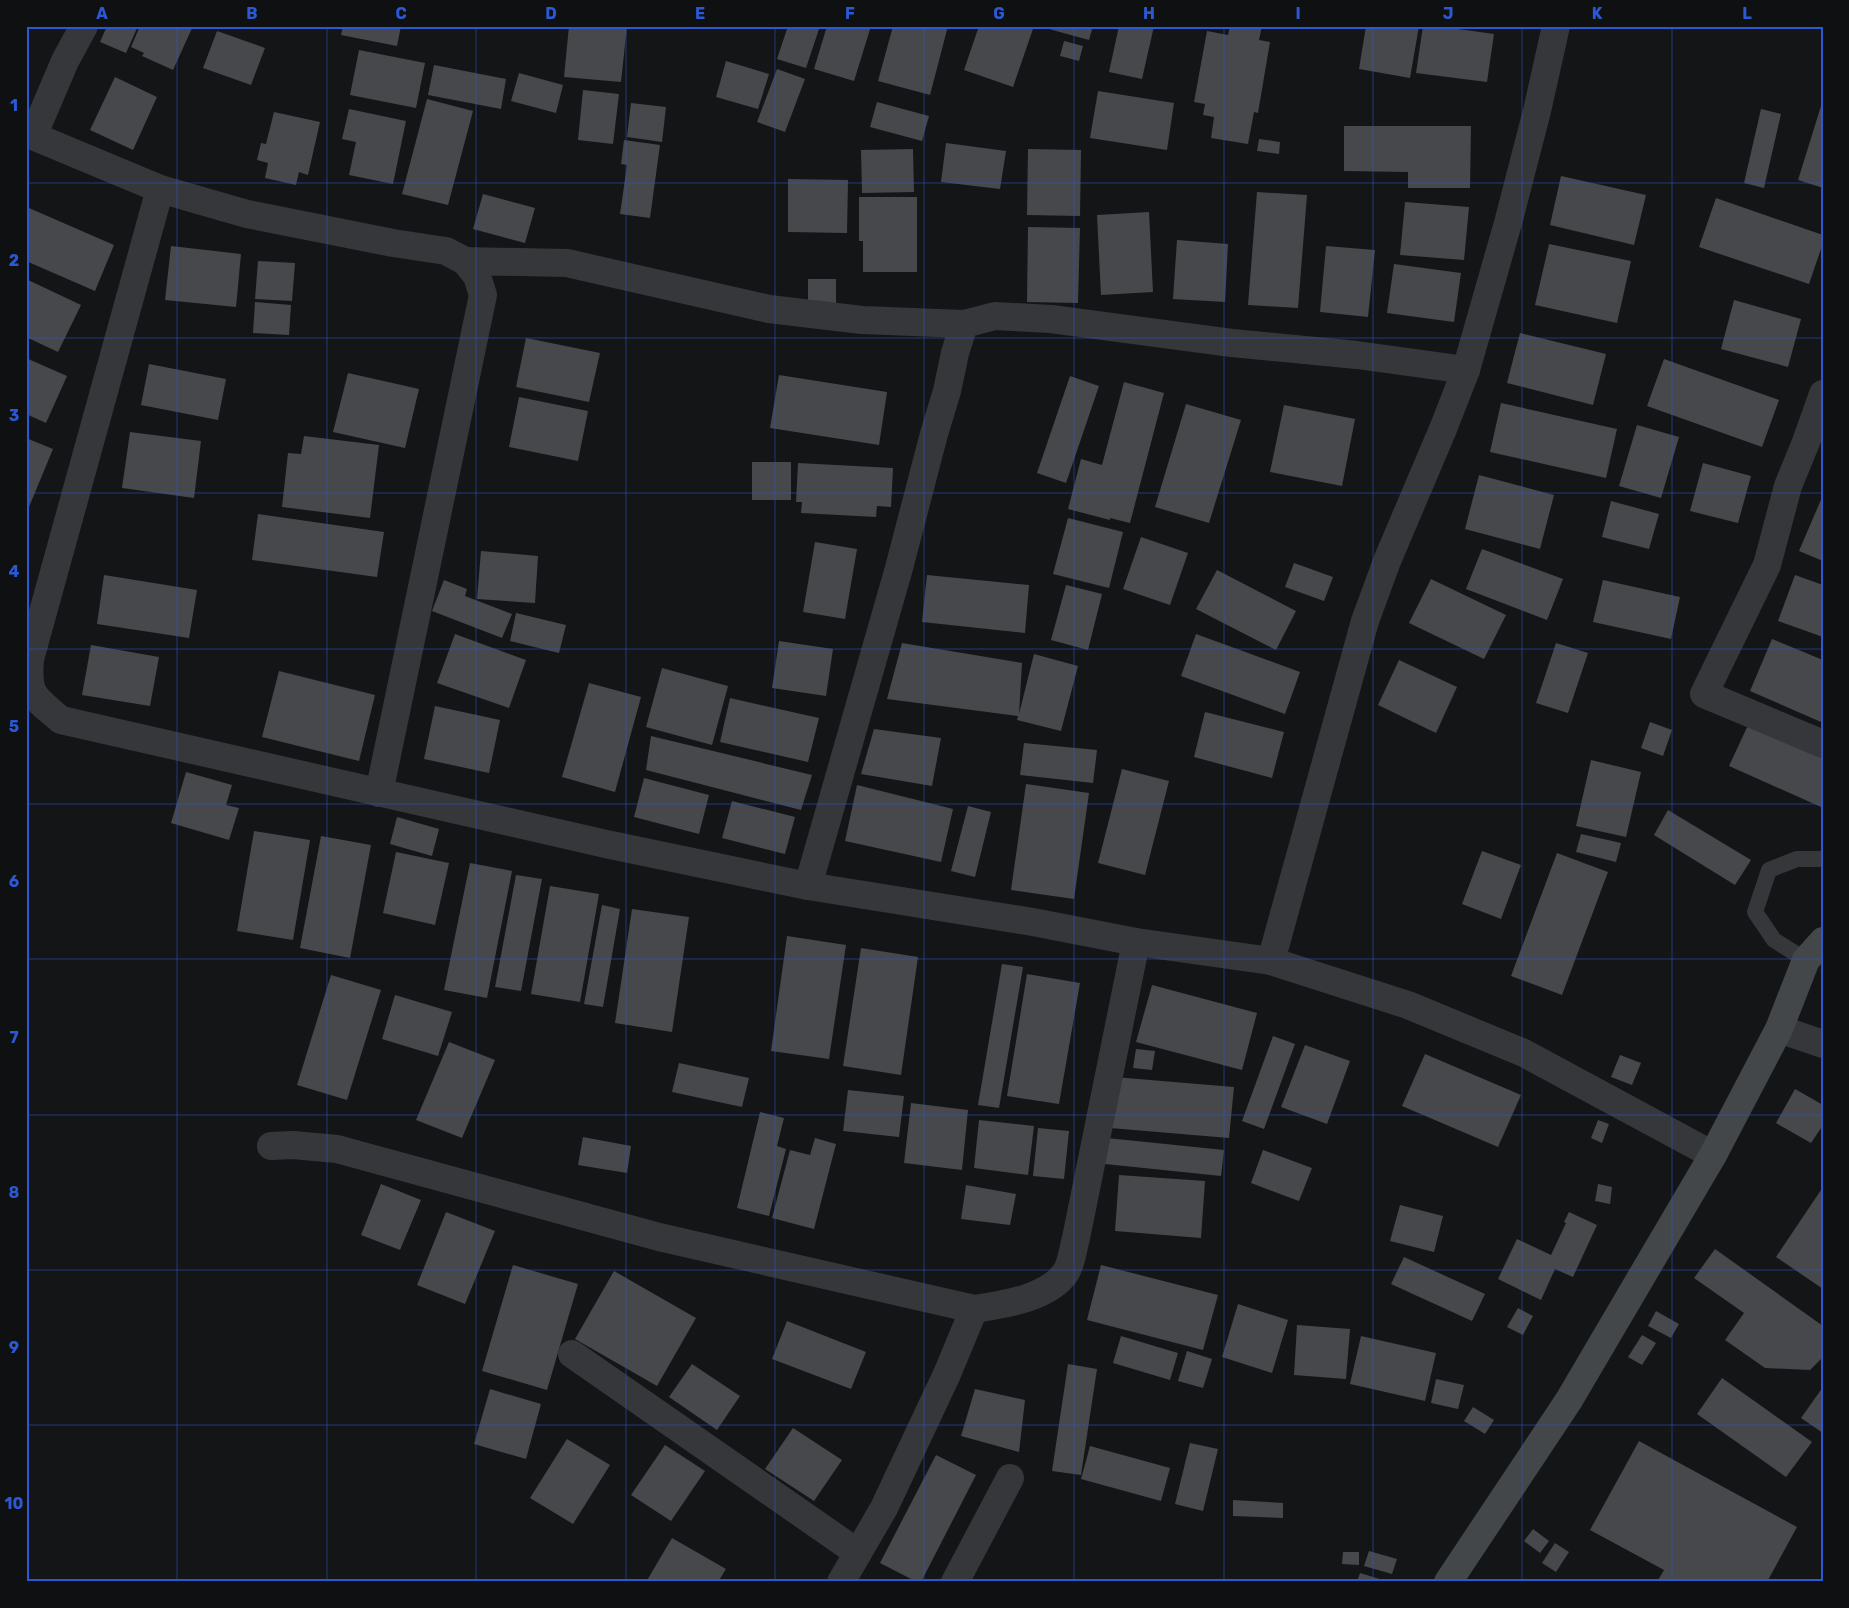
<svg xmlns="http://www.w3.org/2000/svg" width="1849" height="1608" font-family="Rubik,sans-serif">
<rect width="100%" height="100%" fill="#141516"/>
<g fill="#46484b">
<polygon points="107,26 138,26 126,53 100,42"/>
<polygon points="140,26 193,26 173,70 142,56 144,53 131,47"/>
<polygon points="343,26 401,26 397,46 341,35"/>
<polygon points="569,26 627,26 621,82 564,77"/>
<polygon points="788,26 820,26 806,68 777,59"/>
<polygon points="827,26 871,26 854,81 814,69"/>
<polygon points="893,26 948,26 930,95 878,81"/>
<polygon points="979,26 1034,26 1013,87 964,70"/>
<polygon points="1038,26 1093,26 1089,40"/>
<polygon points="1119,26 1154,26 1142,79 1109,72"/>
<polygon points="1230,26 1262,26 1259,40 1270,42 1258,113 1254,112 1248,144 1211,138 1214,117 1203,115 1205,104 1194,102 1207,31 1228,35"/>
<polygon points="1366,26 1419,26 1410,78 1359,69"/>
<polygon points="1423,26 1437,26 1494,34 1487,82 1416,73"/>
<polygon points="217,31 265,48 251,85 203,68"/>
<polygon points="1064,41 1083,46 1079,61 1060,56"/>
<polygon points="359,50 425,63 416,108 350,95"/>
<polygon points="726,61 769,74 758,109 716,97"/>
<polygon points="434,65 506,79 501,109 428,95"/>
<polygon points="777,69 805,79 785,132 757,122"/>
<polygon points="519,73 563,85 556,113 511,101"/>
<polygon points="115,77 157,97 133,150 90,130"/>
<polygon points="583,90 619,94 613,144 578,140"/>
<polygon points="1098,91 1174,103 1167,150 1090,138"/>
<polygon points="427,99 473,111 448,205 402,194"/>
<polygon points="877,102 929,116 922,141 870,127"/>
<polygon points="631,103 666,107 662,142 627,137"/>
<polygon points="1821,106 1823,106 1823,188 1798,180"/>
<polygon points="349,109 406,121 393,184 349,175 356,142 342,139"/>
<polygon points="1761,109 1781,114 1764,188 1744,183"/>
<polygon points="274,112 320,122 308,175 299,172 296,185 265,178 268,163 257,160 261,143 266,144"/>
<polygon points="1344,126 1471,126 1470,188 1408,188 1408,172 1344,171"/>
<polygon points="1259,139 1280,142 1279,154 1257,151"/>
<polygon points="624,140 660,145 650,218 620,214 627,165 621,164"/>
<polygon points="946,143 1006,151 1000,189 941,182"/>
<polygon points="913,149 914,192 862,193 861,150"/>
<polygon points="1028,149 1081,150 1080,216 1027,215"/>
<polygon points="1561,176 1646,195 1634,245 1550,225"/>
<polygon points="788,179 848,180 847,233 788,232"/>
<polygon points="1257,192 1307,195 1298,308 1248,305"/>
<polygon points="483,194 535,208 525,243 473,229"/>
<polygon points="859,197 917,197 917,272 863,272 863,241 859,241"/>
<polygon points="1716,198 1823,235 1823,243 1809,284 1699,247"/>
<polygon points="1405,202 1469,207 1464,260 1400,255"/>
<polygon points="29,208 114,245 95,291 26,261 26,215"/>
<polygon points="1149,212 1153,292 1101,295 1097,215"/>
<polygon points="1028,227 1080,228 1078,303 1027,302"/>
<polygon points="1177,240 1228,244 1225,302 1173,299"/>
<polygon points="1549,244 1631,261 1617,323 1535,305"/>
<polygon points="171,246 241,254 236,307 165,300"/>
<polygon points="1326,246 1375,250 1368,317 1320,312"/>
<polygon points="258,261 295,263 292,301 255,299"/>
<polygon points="1394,264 1461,273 1454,322 1387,313"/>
<polygon points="26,279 81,305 58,352 26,337"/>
<rect x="808" y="279" width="28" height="24"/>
<polygon points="1734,300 1801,319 1788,367 1721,349"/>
<polygon points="255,302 291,305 289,335 253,333"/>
<polygon points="1520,333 1606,354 1593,405 1507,383"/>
<polygon points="526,338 600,353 589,402 516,387"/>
<polygon points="26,358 67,376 46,423 26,414"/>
<polygon points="1664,359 1779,400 1762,447 1647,406"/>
<polygon points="149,364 226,379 218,420 141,405"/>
<polygon points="348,373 419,389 405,448 333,432"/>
<polygon points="779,375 887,392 879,445 770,428"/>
<polygon points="1070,376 1099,386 1066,483 1037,473"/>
<polygon points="1124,382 1164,393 1130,523 1110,518 1110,520 1068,509 1081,459 1102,465"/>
<polygon points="519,397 588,411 578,461 509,447"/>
<polygon points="1501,403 1617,429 1606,478 1490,452"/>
<polygon points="1186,404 1241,420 1209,523 1155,507"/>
<polygon points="1284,405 1355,419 1342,486 1270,472"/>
<polygon points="1637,425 1679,437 1661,498 1619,486"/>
<polygon points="130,432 201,441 194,498 122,488"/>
<polygon points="304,436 379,445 370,518 282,507 288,453 301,454"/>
<polygon points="26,438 53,449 29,507 26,506"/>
<rect x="752" y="462" width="39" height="38"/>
<polygon points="798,463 893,468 891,507 877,506 876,517 801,513 802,502 796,502"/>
<polygon points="1703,463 1751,476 1738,523 1690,511"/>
<polygon points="1479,475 1554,495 1540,549 1465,529"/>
<polygon points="1823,495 1823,561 1799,551"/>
<polygon points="1611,501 1659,514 1649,549 1602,537"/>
<polygon points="258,514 384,532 377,577 252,560"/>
<polygon points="1068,518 1123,532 1109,588 1053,574"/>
<polygon points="1141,537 1188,553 1170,605 1123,589"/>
<polygon points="815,542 857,549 845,619 803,612"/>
<polygon points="1482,549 1563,579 1547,620 1466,589"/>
<polygon points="481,551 538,556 535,603 477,599"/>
<polygon points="1294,563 1333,577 1324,601 1285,587"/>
<polygon points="1217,570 1296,611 1276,650 1196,609"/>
<polygon points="104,575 197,590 189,638 97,624"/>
<polygon points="927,575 1029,585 1025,633 922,622"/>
<polygon points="1795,575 1823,585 1823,637 1778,621"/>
<polygon points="1431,579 1506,615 1484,659 1409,623"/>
<polygon points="444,580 467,589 465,596 512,614 502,638 432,611"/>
<polygon points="1603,580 1680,597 1671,639 1593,622"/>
<polygon points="1066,585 1102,594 1088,650 1051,640"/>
<polygon points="516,613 566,625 559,653 510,641"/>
<polygon points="455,634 526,660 509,708 437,683"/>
<polygon points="1196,634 1300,672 1285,714 1181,676"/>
<polygon points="1772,639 1823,660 1823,717 1821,722 1750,691"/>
<polygon points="779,641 833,649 826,696 772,688"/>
<polygon points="902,643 1022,663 1019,714 1034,654 1078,666 1061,731 1017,720 1018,716 887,699"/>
<polygon points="1556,643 1588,653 1568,713 1536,703"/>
<polygon points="91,645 159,657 150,706 82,695"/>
<polygon points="1399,660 1457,687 1436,733 1378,705"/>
<polygon points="662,668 728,686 712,745 646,727"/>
<polygon points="279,671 375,695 359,761 262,737"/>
<polygon points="589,683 641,697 615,792 562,777"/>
<polygon points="730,698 819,718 808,762 720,742"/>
<polygon points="435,706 500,720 489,773 424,759"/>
<polygon points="1205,712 1284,732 1272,778 1194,757"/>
<polygon points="1650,722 1672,730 1663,756 1641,748"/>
<polygon points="1749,723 1823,756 1823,803 1821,807 1729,766"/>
<polygon points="874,729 941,738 932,786 861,774"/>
<polygon points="651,736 812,775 801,810 646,770"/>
<polygon points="1024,743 1097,750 1093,783 1020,775"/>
<polygon points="1591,760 1641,772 1626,837 1576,826"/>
<polygon points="1122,769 1169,781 1145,875 1098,863"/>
<polygon points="186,772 232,785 226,805 239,808 229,840 171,823"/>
<polygon points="644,778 709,795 699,834 634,817"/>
<polygon points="1026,784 1089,793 1074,899 1011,890"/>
<polygon points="857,785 953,809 941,862 845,841"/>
<polygon points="732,801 795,817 785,854 722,838"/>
<polygon points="968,806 991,812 975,877 951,871"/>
<polygon points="1668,810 1751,860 1735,885 1654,835"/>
<polygon points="397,817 439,829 432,856 390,844"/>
<polygon points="254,831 310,840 293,940 237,931"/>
<polygon points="1581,834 1621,843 1616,862 1576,852"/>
<polygon points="321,836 371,845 350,958 300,948"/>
<polygon points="1482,851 1521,865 1501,919 1462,904"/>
<polygon points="396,852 449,863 435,925 383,913"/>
<polygon points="1557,853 1608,872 1562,995 1511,976"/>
<polygon points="470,863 512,871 487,998 444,990"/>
<polygon points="516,875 542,879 521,991 495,987"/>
<polygon points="550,886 599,894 580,1002 531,994"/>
<polygon points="602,905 620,909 603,1007 584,1004"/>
<polygon points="632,909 689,917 672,1032 615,1023"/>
<polygon points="787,936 846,945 829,1059 771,1051"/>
<polygon points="861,948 918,957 901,1075 843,1066"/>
<polygon points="1002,964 1023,967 999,1108 978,1105"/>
<polygon points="1027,974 1080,983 1059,1104 1007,1096"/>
<polygon points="331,975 381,990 347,1100 297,1085"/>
<polygon points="1152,985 1257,1013 1242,1070 1136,1042"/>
<polygon points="395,995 452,1012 438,1056 382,1039"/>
<polygon points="1273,1036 1295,1044 1264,1129 1242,1121"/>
<polygon points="449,1042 495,1060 462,1138 416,1120"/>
<polygon points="1305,1045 1350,1061 1327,1124 1281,1107"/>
<polygon points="1136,1049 1155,1051 1152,1070 1133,1068"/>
<polygon points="1425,1054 1521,1095 1498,1147 1402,1106"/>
<polygon points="1620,1055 1641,1063 1632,1085 1611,1077"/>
<polygon points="679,1063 749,1078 742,1107 672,1092"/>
<polygon points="1114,1077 1234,1087 1229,1138 1110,1128"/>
<polygon points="1795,1089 1823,1105 1823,1125 1811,1143 1776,1123"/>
<polygon points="848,1090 904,1096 899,1137 843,1131"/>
<polygon points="911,1103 968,1110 962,1170 904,1163"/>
<polygon points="760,1112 784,1118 777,1146 786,1149 769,1216 737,1208"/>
<polygon points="979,1120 1034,1126 1028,1175 974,1168"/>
<polygon points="1598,1120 1609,1124 1602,1143 1591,1138"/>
<polygon points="1038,1128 1069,1131 1064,1179 1033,1176"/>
<polygon points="583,1137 631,1146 627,1173 578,1165"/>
<polygon points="815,1138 836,1144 814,1229 772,1218 790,1150 810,1155"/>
<polygon points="1107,1138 1224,1150 1221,1176 1105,1164"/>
<polygon points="1263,1150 1312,1168 1299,1201 1251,1183"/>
<polygon points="1119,1175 1205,1181 1201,1238 1115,1231"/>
<polygon points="381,1184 421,1200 400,1250 361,1235"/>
<polygon points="1598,1184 1612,1187 1610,1204 1595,1201"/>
<polygon points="966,1185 1016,1194 1010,1225 961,1219"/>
<polygon points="1823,1187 1823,1289 1776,1257"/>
<polygon points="1400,1205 1443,1216 1434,1252 1390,1241"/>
<polygon points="446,1212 495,1231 465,1304 417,1285"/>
<polygon points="1569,1212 1597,1225 1573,1277 1555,1269 1541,1300 1498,1279 1517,1239 1551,1255 1566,1223 1564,1222"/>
<polygon points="1715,1249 1823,1326 1823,1357 1810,1370 1765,1368 1725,1340 1744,1313 1694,1278"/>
<polygon points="1404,1257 1485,1294 1472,1321 1391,1284"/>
<polygon points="513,1265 578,1284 547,1390 482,1371"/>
<polygon points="1101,1265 1218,1295 1203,1350 1087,1320"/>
<polygon points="614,1271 696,1318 657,1386 575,1339"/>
<polygon points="1238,1304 1288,1320 1272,1373 1222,1357"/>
<polygon points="1518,1308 1533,1316 1523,1335 1507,1327"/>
<polygon points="1656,1311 1679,1324 1671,1338 1648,1326"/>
<polygon points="787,1321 866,1352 851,1389 772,1359"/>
<polygon points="1297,1325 1350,1329 1346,1379 1294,1375"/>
<polygon points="1642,1335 1656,1343 1642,1365 1628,1357"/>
<polygon points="1121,1336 1178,1353 1170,1380 1113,1363"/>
<polygon points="1361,1336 1436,1353 1425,1401 1350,1384"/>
<polygon points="1187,1351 1212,1359 1203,1388 1178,1381"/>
<polygon points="692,1364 740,1396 717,1430 669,1397"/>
<polygon points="1068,1364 1097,1369 1081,1475 1052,1471"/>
<polygon points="1722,1378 1812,1442 1786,1477 1697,1414"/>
<polygon points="1436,1379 1464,1385 1458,1409 1431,1403"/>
<polygon points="1823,1387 1823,1433 1801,1418"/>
<polygon points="490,1389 541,1404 526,1459 474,1444"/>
<polygon points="975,1389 1025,1400 1019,1452 961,1436"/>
<polygon points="1473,1407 1494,1420 1485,1434 1464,1421"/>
<polygon points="793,1428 842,1460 814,1501 765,1469"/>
<polygon points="567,1439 610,1465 573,1524 530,1498"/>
<polygon points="1639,1441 1797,1527 1767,1582 1657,1582 1664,1570 1590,1530"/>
<polygon points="1190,1443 1218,1449 1203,1511 1175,1504"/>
<polygon points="665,1445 705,1471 671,1521 631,1495"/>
<polygon points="1090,1446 1170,1468 1161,1501 1081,1479"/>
<polygon points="936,1455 976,1475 921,1582 917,1582 880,1563"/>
<polygon points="1233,1500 1283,1503 1283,1518 1233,1516"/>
<polygon points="1533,1529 1549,1541 1540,1553 1524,1541"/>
<polygon points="672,1538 726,1569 718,1582 646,1582"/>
<polygon points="1555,1543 1569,1552 1556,1572 1542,1563"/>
<polygon points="1369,1551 1397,1559 1392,1574 1364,1566"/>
<polygon points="1343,1552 1359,1552 1359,1565 1342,1564"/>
<polygon points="1360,1573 1386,1581 1386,1582 1357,1582"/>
</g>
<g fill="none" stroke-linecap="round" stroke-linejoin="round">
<polyline stroke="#36373b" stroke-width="16" points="1806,960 1774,940 1755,912 1769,870 1797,859 1823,859"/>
<g stroke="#36373b" stroke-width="28">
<polyline points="84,26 65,61 33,136 160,189 247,214 393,243 446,251 465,261 477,276 483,295 379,793"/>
<path d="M160 189 30 659C27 696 34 697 61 720L606 844 808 886 1033 922 1136 942 1271 961 1408 1005 1524 1053 1713 1155"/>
<polyline points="465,261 567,263 769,309 862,320 964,324 995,316 1051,319 1232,343 1357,355 1466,370"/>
<polyline points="1823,394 1806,442 1788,486 1767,565 1704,694 1823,744"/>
<polyline points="808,886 899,568 934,434 947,391 955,353 964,324"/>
<polyline points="1271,961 1365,621 1387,561 1443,429 1466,370 1508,223 1537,111 1556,26"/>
<polyline points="1779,1029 1823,1044"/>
<path d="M271 1146 293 1145 337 1149 659 1237 974 1309C1003 1305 1049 1298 1066 1272 1072 1262 1073 1248 1076 1238L1136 942"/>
<polyline points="572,1354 858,1553"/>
<polyline points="841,1582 884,1508 947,1374 974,1309"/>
<polyline points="955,1582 1010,1478"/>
</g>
<polyline stroke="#44474a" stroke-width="28" points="1448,1582 1569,1400 1713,1155 1779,1029 1806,960 1823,941"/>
</g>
<path fill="none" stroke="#2b58d4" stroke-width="1" stroke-opacity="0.55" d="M177 26V1582M327 26V1582M476 26V1582M626 26V1582M775 26V1582M924 26V1582M1074 26V1582M1224 26V1582M1373 26V1582M1522 26V1582M1672 26V1582M26 183H1823M26 338H1823M26 493H1823M26 649H1823M26 804H1823M26 959H1823M26 1115H1823M26 1270H1823M26 1425H1823"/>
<rect width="1849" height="1608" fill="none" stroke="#0f1011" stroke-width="55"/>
<rect x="28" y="28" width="1794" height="1552" fill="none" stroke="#2b58d4" stroke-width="2"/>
<g font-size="16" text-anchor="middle" font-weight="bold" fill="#2b58d4">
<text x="102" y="19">A</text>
<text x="252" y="19">B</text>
<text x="401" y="19">C</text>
<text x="551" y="19">D</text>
<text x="700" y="19">E</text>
<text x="850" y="19">F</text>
<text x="999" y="19">G</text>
<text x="1149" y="19">H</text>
<text x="1298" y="19">I</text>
<text x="1448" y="19">J</text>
<text x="1597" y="19">K</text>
<text x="1747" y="19">L</text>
<text x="14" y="111">1</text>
<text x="14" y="266">2</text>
<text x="14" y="421">3</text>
<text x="14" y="577">4</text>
<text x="14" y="732">5</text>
<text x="14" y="887">6</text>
<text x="14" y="1043">7</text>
<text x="14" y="1198">8</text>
<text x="14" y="1353">9</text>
<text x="14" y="1509">10</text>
</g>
</svg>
